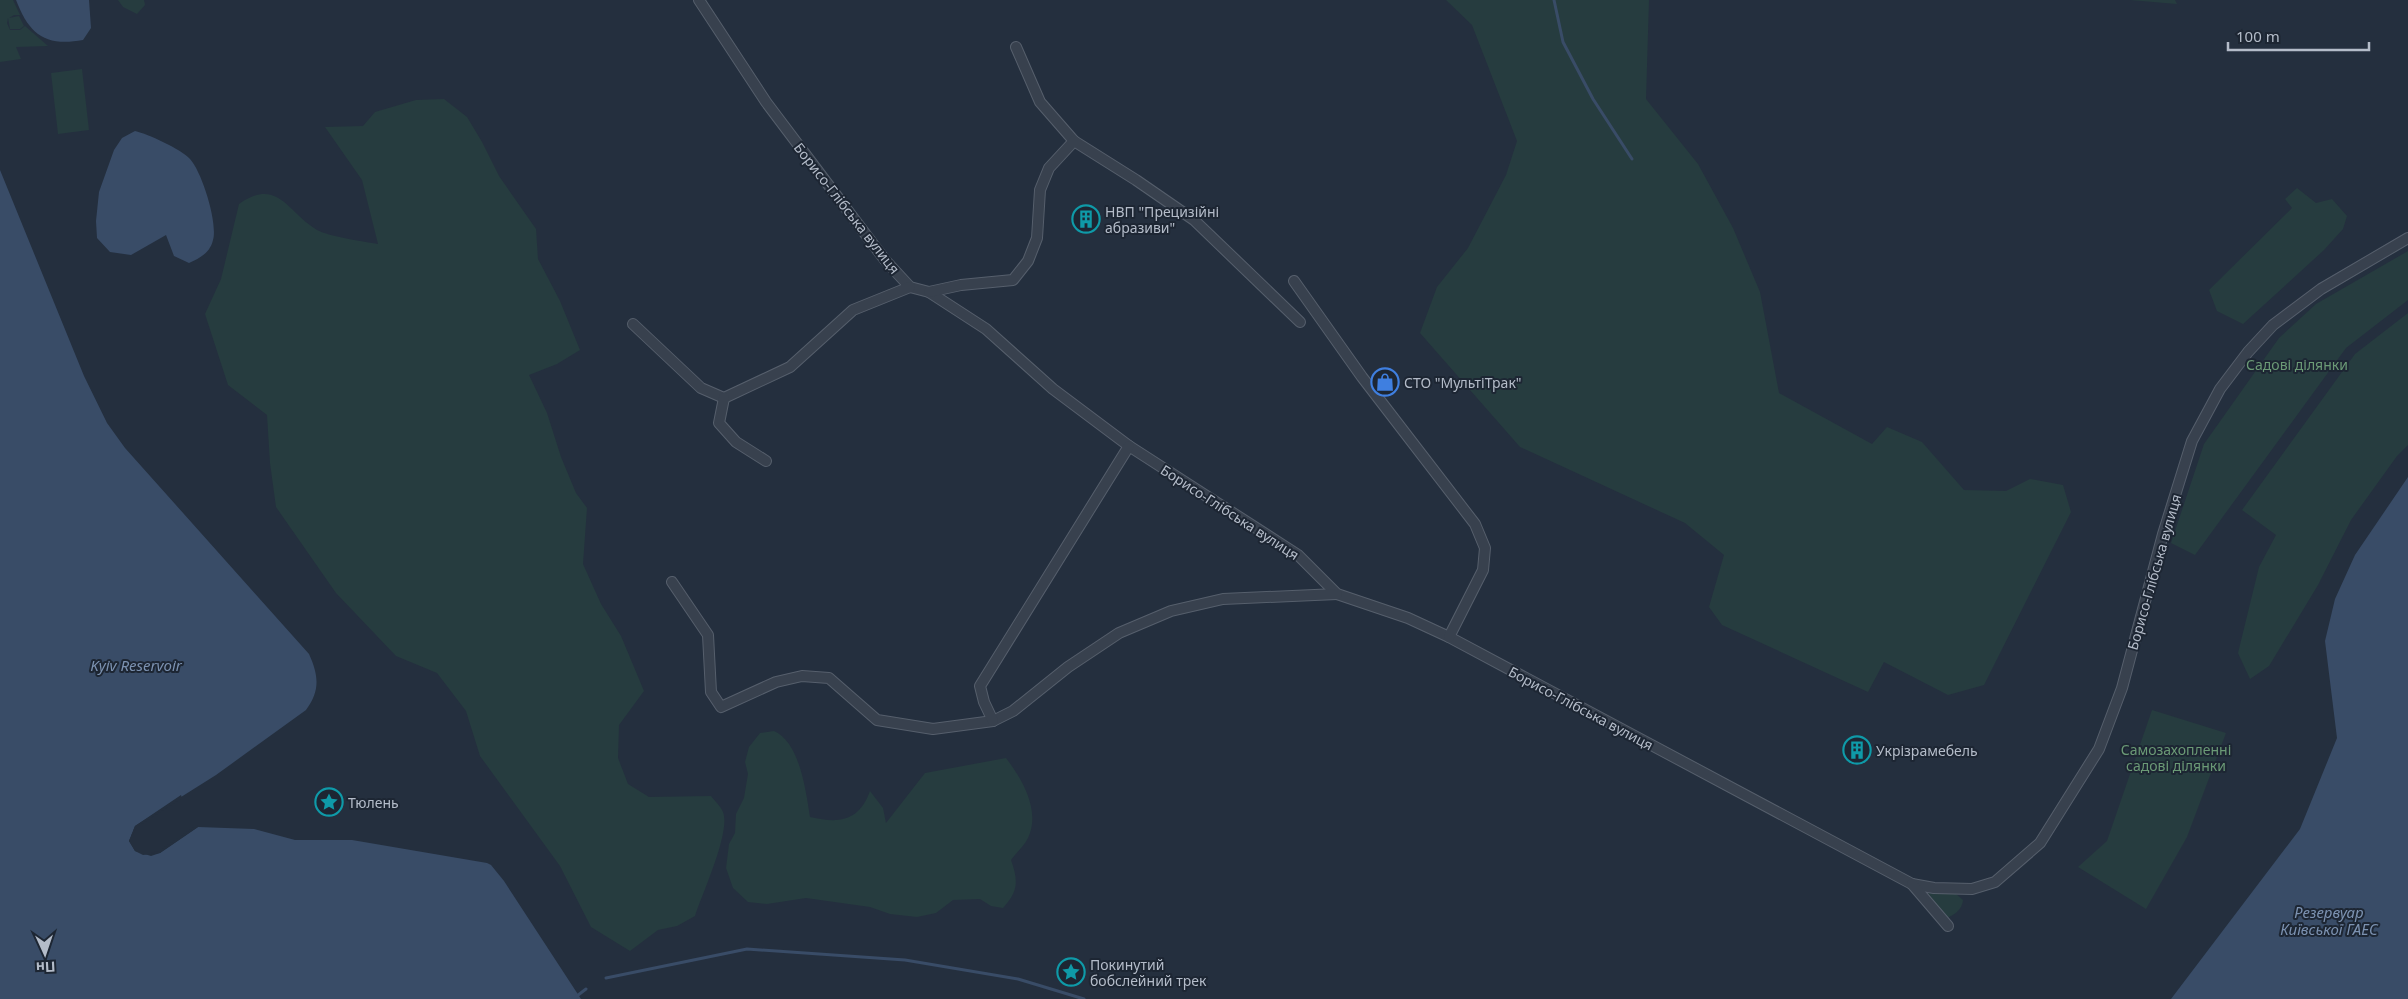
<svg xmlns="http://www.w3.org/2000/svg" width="2408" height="999" font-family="'Noto Sans',sans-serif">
<rect width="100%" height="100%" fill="#242f3e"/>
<g fill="#263c3f">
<polygon points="0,0 13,0 20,15 14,15 9,18 19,16 24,26 20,29 10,29 8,18 7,23 10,30 20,30 25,26 48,46 16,47 21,59 0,62"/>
<polygon points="118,0 144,0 145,5 137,14 123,7"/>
<polygon points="1446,0 1649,0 1646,99 1698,164 1733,228 1760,292 1779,393 1872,444 1887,427 1922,442 1964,490 2006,491 2030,479 2063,485 2071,512 1984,685 1948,695 1884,662 1868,692 1722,625 1709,607 1724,555 1685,523 1520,447 1420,333 1437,287 1468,248 1506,175 1517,141 1472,25"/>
<polygon points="2130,0 2175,0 2177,4"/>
<polygon points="82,69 89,130 58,134 51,73"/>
<path d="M444 99 467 117 482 142 499 176 536 229 538 259 560 301 580 350 557 364 529 375 547 413 561 457 576 493 587 508 583 564 601 604 621 636 644 691 619 725 618 758 628 784 649 797 711 796C715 801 721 807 723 812 731 832 702 894 695 916L677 926 658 930 630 951 591 927 560 866 480 756 466 711 437 673 396 656 336 593 276 507 270 463 267 415 228 385 205 314 221 279 239 204C278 177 287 212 317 230 327 236 365 242 378 244L362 180 325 127 363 126 375 112 416 100Z"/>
<polygon points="2297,188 2316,203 2332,199 2347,216 2343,229 2324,250 2243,324 2217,311 2209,290 2292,208 2285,199"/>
<polygon points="2408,251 2408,300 2346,348 2195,555 2171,543 2204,444 2279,338 2316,304"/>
<polygon points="2408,313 2408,445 2397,456 2351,520 2318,585 2269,666 2250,679 2238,653 2259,567 2276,535 2242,510 2355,354"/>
<polygon points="2152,710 2226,733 2187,837 2146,909 2078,867 2107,841"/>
<path d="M774 731C800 742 806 792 810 817 840 824 859 821 870 791L883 808 886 823 925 773 1006 758C1022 779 1041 811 1028 838 1024 846 1016 853 1011 860 1018 880 1019 891 1003 908L991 906 980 899 953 900 936 913 917 917 890 914 870 907 806 898 767 904 748 902 733 888 726 868 729 844 735 833 736 814 744 798 748 774 745 762 749 747 760 733Z"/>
<path d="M1928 893 1956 894 1963 900C1962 910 1955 914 1947 918Z"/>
</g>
<g fill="#394c67">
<path d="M16 0H89L91 28 83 40C45 47 29 34 16 0Z"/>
<path d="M135 131C148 134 181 149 190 159 202 172 218 223 213 240 210 253 200 258 189 263L174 256 166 235 131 255 110 252 97 238 96 221 99 192 114 150 122 138Z"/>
<path d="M0 170 84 376 107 423 125 448 309 654C319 676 320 691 306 710L216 775 135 826 129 841 135 851 151 856 160 853 198 827 254 829 295 840H352L487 863 491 865 504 881 581 999H0Z"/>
<polygon points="2408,477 2408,999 2171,999 2300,829 2337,738 2325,641 2335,599 2355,555"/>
</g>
<polygon fill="#242f3e" points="181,795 182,798 137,827 133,835 133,845 143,853 150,853 159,851 197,825 198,827 160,853 143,855 135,851 129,841 135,826"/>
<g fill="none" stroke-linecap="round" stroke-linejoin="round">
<g stroke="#394c67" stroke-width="3">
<polyline points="1554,0 1563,42 1593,99 1632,159"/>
<polyline points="606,978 747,949 905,960 1018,979 1084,999"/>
<polyline points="573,999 586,989"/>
</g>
<g stroke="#565f6c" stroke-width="12">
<g id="street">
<polyline points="699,0 766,102 885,260 910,287 929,292 986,329 1053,389 1129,446 1298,555 1337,594 1408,618 1449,637 1912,884 1934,888 1972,889 1995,882 2040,843 2099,749 2122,688 2163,534 2192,441 2220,389 2248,352 2273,325 2321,289 2408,238"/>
<polyline points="1016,47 1040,102 1074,141"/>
<polyline points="1294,281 1362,377 1475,524 1485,548 1483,570 1449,637"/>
<polyline points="929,292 961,285 1013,280 1028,261 1037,238 1040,190 1049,168 1074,141 1136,180 1194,220 1300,322"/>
<polyline points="633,324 701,388 724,398 790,367 853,310 910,287"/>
<polyline points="724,398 719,423 736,442 766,461"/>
<polyline points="672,582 708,635 711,692 721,707 776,682 802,676 829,678 877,720 933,729 993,721 1013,711 1068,667 1119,633 1171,611 1223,599 1337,594"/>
<polyline points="993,721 984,702 980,686 1129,446"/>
<polyline points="1912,884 1948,926"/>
</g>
</g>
<use href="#street" stroke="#38414e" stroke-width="10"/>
</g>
<defs>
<g id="building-ring" transform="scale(1.4375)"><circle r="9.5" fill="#1d2633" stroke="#0f9aa8" stroke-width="1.5"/><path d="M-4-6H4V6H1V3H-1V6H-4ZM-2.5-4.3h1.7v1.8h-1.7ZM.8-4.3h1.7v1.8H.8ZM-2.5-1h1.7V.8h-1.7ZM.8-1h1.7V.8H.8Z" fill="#0f9aa8"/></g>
<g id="shop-ring" transform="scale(1.4375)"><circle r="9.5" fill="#1d2633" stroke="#3f7fe0" stroke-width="1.5"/><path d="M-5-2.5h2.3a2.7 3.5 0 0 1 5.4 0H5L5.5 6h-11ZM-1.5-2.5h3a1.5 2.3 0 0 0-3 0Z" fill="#3f7fe0"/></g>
<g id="sight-ring" transform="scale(1.4375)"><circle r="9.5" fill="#1d2633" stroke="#0f9aa8" stroke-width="1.5"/><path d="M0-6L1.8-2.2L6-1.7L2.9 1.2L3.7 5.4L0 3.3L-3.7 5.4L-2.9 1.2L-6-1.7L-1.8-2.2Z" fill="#0f9aa8"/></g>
</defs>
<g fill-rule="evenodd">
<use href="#building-ring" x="1086" y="219"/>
<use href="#shop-ring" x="1385" y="382"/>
<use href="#building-ring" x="1857" y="750"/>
<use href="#sight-ring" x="329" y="802"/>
<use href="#sight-ring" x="1071" y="972"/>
</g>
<g text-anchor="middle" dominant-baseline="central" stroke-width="4" stroke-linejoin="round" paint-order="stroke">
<g font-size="14" fill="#b4bcc9" stroke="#1d2633">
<text transform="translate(847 208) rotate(52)">Борисо-Глібська вулиця</text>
<text transform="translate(1230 512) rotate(33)">Борисо-Глібська вулиця</text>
<text transform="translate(2154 572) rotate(-74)">Борисо-Глібська вулиця</text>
<text transform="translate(1581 708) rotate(28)">Борисо-Глібська вулиця</text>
</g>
<g font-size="14" fill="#b4bcc9" stroke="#1d2633" text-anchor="start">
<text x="1105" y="211">НВП "Прецизійні<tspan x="1105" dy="16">абразиви"</tspan></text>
<text x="1404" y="382">СТО "МультіТрак"</text>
<text x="1876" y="750">Укрізрамебель</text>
<text x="348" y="802">Тюлень</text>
<text x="1090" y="964">Покинутий<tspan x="1090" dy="16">бобслейний трек</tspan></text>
</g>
<g font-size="14" fill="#6b9a76" stroke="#1d2633">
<text x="2297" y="364">Садові ділянки</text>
<text x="2176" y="749">Самозахопленні<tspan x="2176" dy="16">садові ділянки</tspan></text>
</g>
<g font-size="15" font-style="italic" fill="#7c92b1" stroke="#1d2633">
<text x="136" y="665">Kyiv Reservoir</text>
<text x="2329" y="912">Резервуар<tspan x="2329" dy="17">Київської ГАЕС</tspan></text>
</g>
</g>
<g transform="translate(45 954) rotate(177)" stroke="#1d2633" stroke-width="4" paint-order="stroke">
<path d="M0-4L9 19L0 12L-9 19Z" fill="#b4bcc9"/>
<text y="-8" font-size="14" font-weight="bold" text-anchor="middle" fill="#b4bcc9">Пн</text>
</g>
<path d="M2228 42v8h141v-8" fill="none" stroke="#b4bcc9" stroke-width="2.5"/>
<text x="2236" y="42" font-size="15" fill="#b4bcc9" stroke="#1d2633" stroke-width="4" paint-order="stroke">100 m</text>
</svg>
